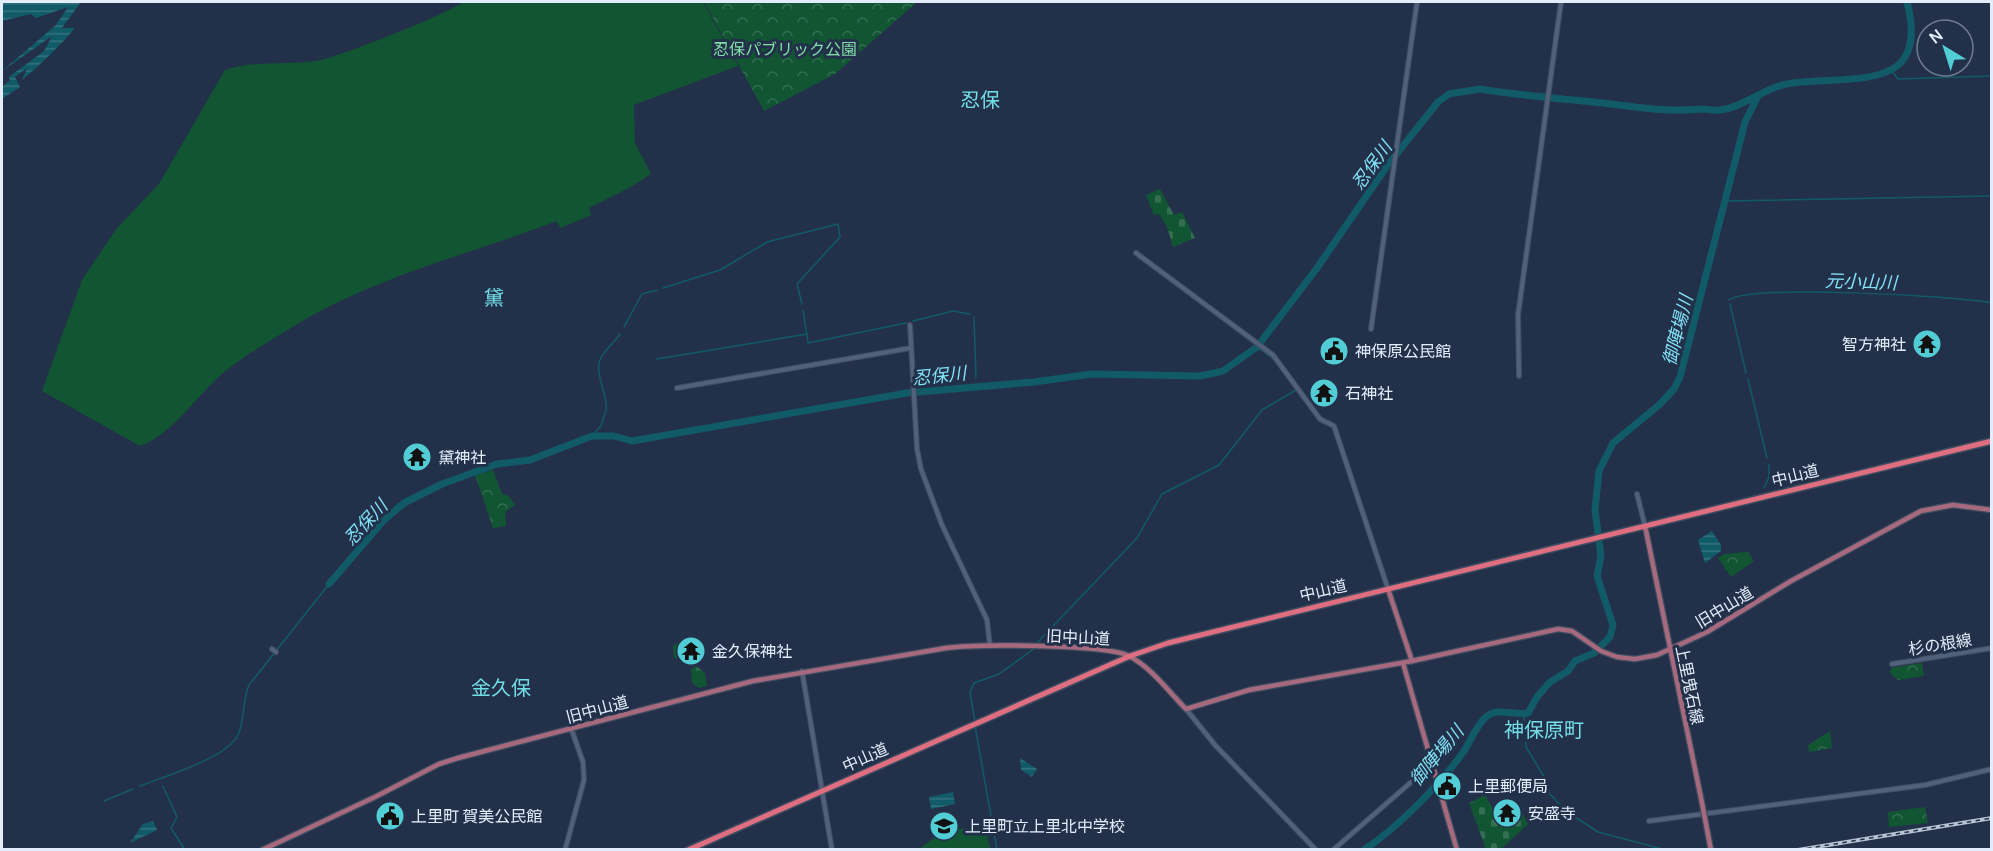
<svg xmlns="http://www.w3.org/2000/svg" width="1993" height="851" font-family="Manrope,'Noto Sans JP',sans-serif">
<defs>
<pattern id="forest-firs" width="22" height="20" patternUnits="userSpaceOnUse" patternTransform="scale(1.5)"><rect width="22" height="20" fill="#153"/><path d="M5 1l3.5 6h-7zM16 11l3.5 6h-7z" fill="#336e51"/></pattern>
<pattern id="cemetery-stones" width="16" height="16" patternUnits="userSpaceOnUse" patternTransform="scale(1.5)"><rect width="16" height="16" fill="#153"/><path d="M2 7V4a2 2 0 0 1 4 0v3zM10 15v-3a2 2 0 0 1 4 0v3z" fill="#336e51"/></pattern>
<pattern id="park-crowns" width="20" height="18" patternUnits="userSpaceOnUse" patternTransform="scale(1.5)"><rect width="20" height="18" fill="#153"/><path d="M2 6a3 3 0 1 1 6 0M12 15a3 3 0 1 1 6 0" fill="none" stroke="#336e51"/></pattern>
<pattern id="water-rules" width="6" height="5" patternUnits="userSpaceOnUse" patternTransform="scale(1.5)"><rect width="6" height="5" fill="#115b69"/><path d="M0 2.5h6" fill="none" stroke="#33737f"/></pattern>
</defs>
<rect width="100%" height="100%" fill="#223149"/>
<g fill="#153">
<path d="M463 2H703L738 66 634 105 635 143 651 174 631 187 589 208 591 215 560 228 557 221C468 255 376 276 294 326 270 341 243 356 222 374 195 397 173 434 140 446L42 391 82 280 117 228 159 184 225 70C250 61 289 65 316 61 335 59 452 12 463 2Z"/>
<polygon points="956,821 959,829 984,825 989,828 991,835 987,838 991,849 919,849"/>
</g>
<g fill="url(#forest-firs)">
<polygon points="690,636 697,639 701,652 698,662 695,663 693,660 687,665 683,664 685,658 674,658 673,646"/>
<polygon points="696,666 705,673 707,686 699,688 692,683 691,670"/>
</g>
<g fill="url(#cemetery-stones)">
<polygon points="1160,189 1174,215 1182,212 1195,238 1173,247 1167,227 1159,214 1154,215 1146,195"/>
<polygon points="1485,795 1503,827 1522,813 1528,824 1501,849 1486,849 1469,803"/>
</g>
<g fill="url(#park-crowns)">
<polygon points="704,2 917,2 835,74 764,111"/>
<polygon points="493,470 502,494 509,496 515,505 505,512 506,526 493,528 475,475"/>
<polygon points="1748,552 1754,561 1731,577 1718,558 1724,554"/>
<polygon points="1922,663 1924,676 1898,680 1890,673 1891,668"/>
<polygon points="1830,731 1832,748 1809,752 1808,745"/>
<polygon points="1925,807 1928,823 1889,827 1888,812"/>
</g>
<g fill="url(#water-rules)">
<path d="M2 2H81L62 28H75C59 47 41 64 22 80L27 68 15 77 20 87 2 99V87L10 80 9 77 44 51 52 36 2 71 56 25 68 7 36 18 31 14 2 21Z"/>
<polygon points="1712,531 1721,545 1721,551 1705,563 1698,540"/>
<polygon points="1020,758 1037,769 1032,777 1021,770"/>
<polygon points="953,792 955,804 931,809 929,797"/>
<polygon points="153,821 157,830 130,843 143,824"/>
</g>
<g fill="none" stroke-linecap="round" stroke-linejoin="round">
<g stroke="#115b69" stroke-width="1.5">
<polyline points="1891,70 1898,79 1992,76"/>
<polyline points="1725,201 1992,196"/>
<polyline points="663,288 720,270 767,242 838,224 840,237 797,284 802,304"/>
<path d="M1729 300C1750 284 1956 296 1992 303"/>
<polyline points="1730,304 1746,373"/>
<polyline points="803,310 808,343 906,323"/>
<polyline points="974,317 976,378"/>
<polyline points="913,321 953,311 970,314"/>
<polyline points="624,327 642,294 657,290"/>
<polyline points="1257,347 1276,361"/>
<polyline points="657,359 807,334"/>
<polyline points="1748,379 1767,458"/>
<polyline points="976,384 976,386"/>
<path d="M606 411C609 398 594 373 600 360 604 350 614 343 620 334"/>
<polyline points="592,436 601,426 605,413"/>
<polyline points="1764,488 1769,477 1769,465"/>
<polyline points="1037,643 1137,538 1162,494 1219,465 1262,410 1296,390 1294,387"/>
<polyline points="1524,714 1526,747 1546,780"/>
<polyline points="975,722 970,693 974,683 999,674 1035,648"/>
<polyline points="975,726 997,850"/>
<path d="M140 786C163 777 227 758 238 735 245 719 242 701 249 685L329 584"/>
<polyline points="163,786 177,817 171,828 185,850"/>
<polyline points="1548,787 1549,793 1566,811 1598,832 1666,850"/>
<polyline points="104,801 133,789"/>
</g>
<g stroke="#115b69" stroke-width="7">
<path d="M329 584 384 520 404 503 442 484 497 464 530 460 592 436H614L632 441 907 393 1034 382 1092 374 1200 376 1223 371 1257 347 1317 268 1387 166 1438 102 1449 94 1480 89C1523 96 1567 99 1611 104 1642 108 1672 112 1702 109 1708 109 1714 111 1720 110 1745 107 1766 86 1792 83 1852 75 1931 94 1907 2"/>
<path d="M1364 850C1397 828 1441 784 1464 751 1471 741 1476 725 1487 716 1498 707 1515 716 1528 713L1537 697 1550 682 1568 671 1575 661 1594 653 1610 637 1613 625 1597 576 1601 556 1595 510 1599 471 1613 443 1659 405 1674 389 1680 377 1745 122 1758 96"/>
</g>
<g stroke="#3f4c5f" stroke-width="6">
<g id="minor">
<polyline points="1136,253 1273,355 1320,419 1334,426 1388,589"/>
<polyline points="910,325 917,449 921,469 942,525 987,620 990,646"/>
<polyline points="1371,329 1417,2"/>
<polyline points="1519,376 1518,315 1561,2"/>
<polyline points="677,388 911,348"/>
<polyline points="1637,494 1645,526"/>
<polyline points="272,649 276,652"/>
<polyline points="1892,664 1992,648"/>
<polyline points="802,671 832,850"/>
<polyline points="1186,709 1215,745 1316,850"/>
<polyline points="1649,821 1925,785 1992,769"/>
<polyline points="565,850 584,780 583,762 571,728"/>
<polyline points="1333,850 1432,764"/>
</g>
</g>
<g stroke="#3f4c5f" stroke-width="7">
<g id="major">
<polyline points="1645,526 1701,798"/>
<polyline points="1388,589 1412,661"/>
<polyline points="1403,663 1457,850"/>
<path d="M262 850 375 797 439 764 458 758 753 681 946 648C975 644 1106 644 1129 656 1152 668 1168 691 1186 709L1249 690 1412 661 1558 629 1572 631 1601 651 1617 657 1635 659 1657 655 1707 632 1791 581 1921 511 1953 505 1992 510"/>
</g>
</g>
<g stroke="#3f4c5f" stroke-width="8">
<polyline id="highway" points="688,850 1130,656 1168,643 1992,441"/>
</g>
<use href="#minor" stroke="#51617c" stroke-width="4"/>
<use href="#major" stroke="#a6697e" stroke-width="4.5"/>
<use href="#highway" stroke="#df6f80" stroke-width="5"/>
<g stroke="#b7c2d3" stroke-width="4">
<polyline id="rail" points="1798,850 1992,818"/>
</g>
<use href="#rail" stroke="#223149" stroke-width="1.5" stroke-dasharray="4.5" stroke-linecap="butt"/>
<g stroke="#3f4c5f" stroke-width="7" stroke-linecap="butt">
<polyline id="major-bridge" points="1701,798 1711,850"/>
</g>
<use href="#major-bridge" stroke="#a6697e" stroke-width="4.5"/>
</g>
<defs>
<g id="temple-disc" transform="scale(1.5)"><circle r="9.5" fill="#52ccd5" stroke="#223149"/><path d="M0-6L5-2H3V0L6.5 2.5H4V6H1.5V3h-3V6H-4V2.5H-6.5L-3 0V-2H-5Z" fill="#111"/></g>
<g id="civic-disc" transform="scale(1.5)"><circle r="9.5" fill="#52ccd5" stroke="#223149"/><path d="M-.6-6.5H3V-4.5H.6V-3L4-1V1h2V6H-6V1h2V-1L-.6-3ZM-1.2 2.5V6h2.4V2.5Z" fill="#111"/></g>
<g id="school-disc" transform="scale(1.5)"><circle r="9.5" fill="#52ccd5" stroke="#223149"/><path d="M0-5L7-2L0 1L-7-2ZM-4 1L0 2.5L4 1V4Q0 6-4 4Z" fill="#111"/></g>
</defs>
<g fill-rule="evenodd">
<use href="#temple-disc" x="1927" y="344"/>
<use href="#civic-disc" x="1334" y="351"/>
<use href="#temple-disc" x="1324" y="393"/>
<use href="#temple-disc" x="417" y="457"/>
<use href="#temple-disc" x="691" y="651"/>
<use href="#civic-disc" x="1447" y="786"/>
<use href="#temple-disc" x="1507" y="813"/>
<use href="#civic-disc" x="390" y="816"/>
<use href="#school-disc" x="944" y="826"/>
</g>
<g text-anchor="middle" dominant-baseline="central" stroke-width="6" stroke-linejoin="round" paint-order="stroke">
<g font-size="16" fill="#82dea7" stroke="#223149">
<text x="785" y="49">忍保パブリック公園</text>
</g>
<g font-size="16" fill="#e2ecfb" stroke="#223149" text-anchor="start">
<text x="1906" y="344" text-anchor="end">智方神社</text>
<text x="1355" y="351">神保原公民館</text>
<text x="1345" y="393">石神社</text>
<text x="438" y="457">黛神社</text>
<text x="712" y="651">金久保神社</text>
<text x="1468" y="786">上里郵便局</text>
<text x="1528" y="813">安盛寺</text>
<text x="411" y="816">上里町 賀美公民館</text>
<text x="965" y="826">上里町立上里北中学校</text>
</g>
<g font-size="16" fill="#e2ecfb" stroke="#223149">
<text transform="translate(1795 475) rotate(-14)">中山道</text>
<text transform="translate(1323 590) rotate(-13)">中山道</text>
<text transform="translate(1724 607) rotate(-31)">旧中山道</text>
<text transform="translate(1078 637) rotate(3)">旧中山道</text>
<text transform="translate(1940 644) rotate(-9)">杉の根線</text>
<text transform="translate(1690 685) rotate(78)">上里鬼石線</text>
<text transform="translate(597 709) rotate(-15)">旧中山道</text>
<text transform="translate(865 757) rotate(-24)">中山道</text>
</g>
<g font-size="18" font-style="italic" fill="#81e1f6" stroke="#223149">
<text transform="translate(1371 165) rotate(-54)">忍保川</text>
<text transform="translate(1861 281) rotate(2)">元小山川</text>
<text transform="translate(1677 330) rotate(-76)">御陣場川</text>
<text transform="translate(939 375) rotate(-6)">忍保川</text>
<text transform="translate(365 522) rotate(-47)">忍保川</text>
<text transform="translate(1436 755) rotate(-50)">御陣場川</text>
</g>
<g font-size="20" fill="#72dee7" stroke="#223149">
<text x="980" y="99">忍保</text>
<text x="494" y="297">黛</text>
<text x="501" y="687">金久保</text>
<text x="1544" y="729">神保原町</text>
</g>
</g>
<rect width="1993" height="851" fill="none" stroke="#e2ecfb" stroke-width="6"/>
<g transform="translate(1945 48) rotate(322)"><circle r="28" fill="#223149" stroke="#6f7c90" stroke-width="1.5"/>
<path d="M0-4.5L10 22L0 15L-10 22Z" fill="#52ccd5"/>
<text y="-9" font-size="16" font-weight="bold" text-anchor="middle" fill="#e2ecfb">N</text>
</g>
</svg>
